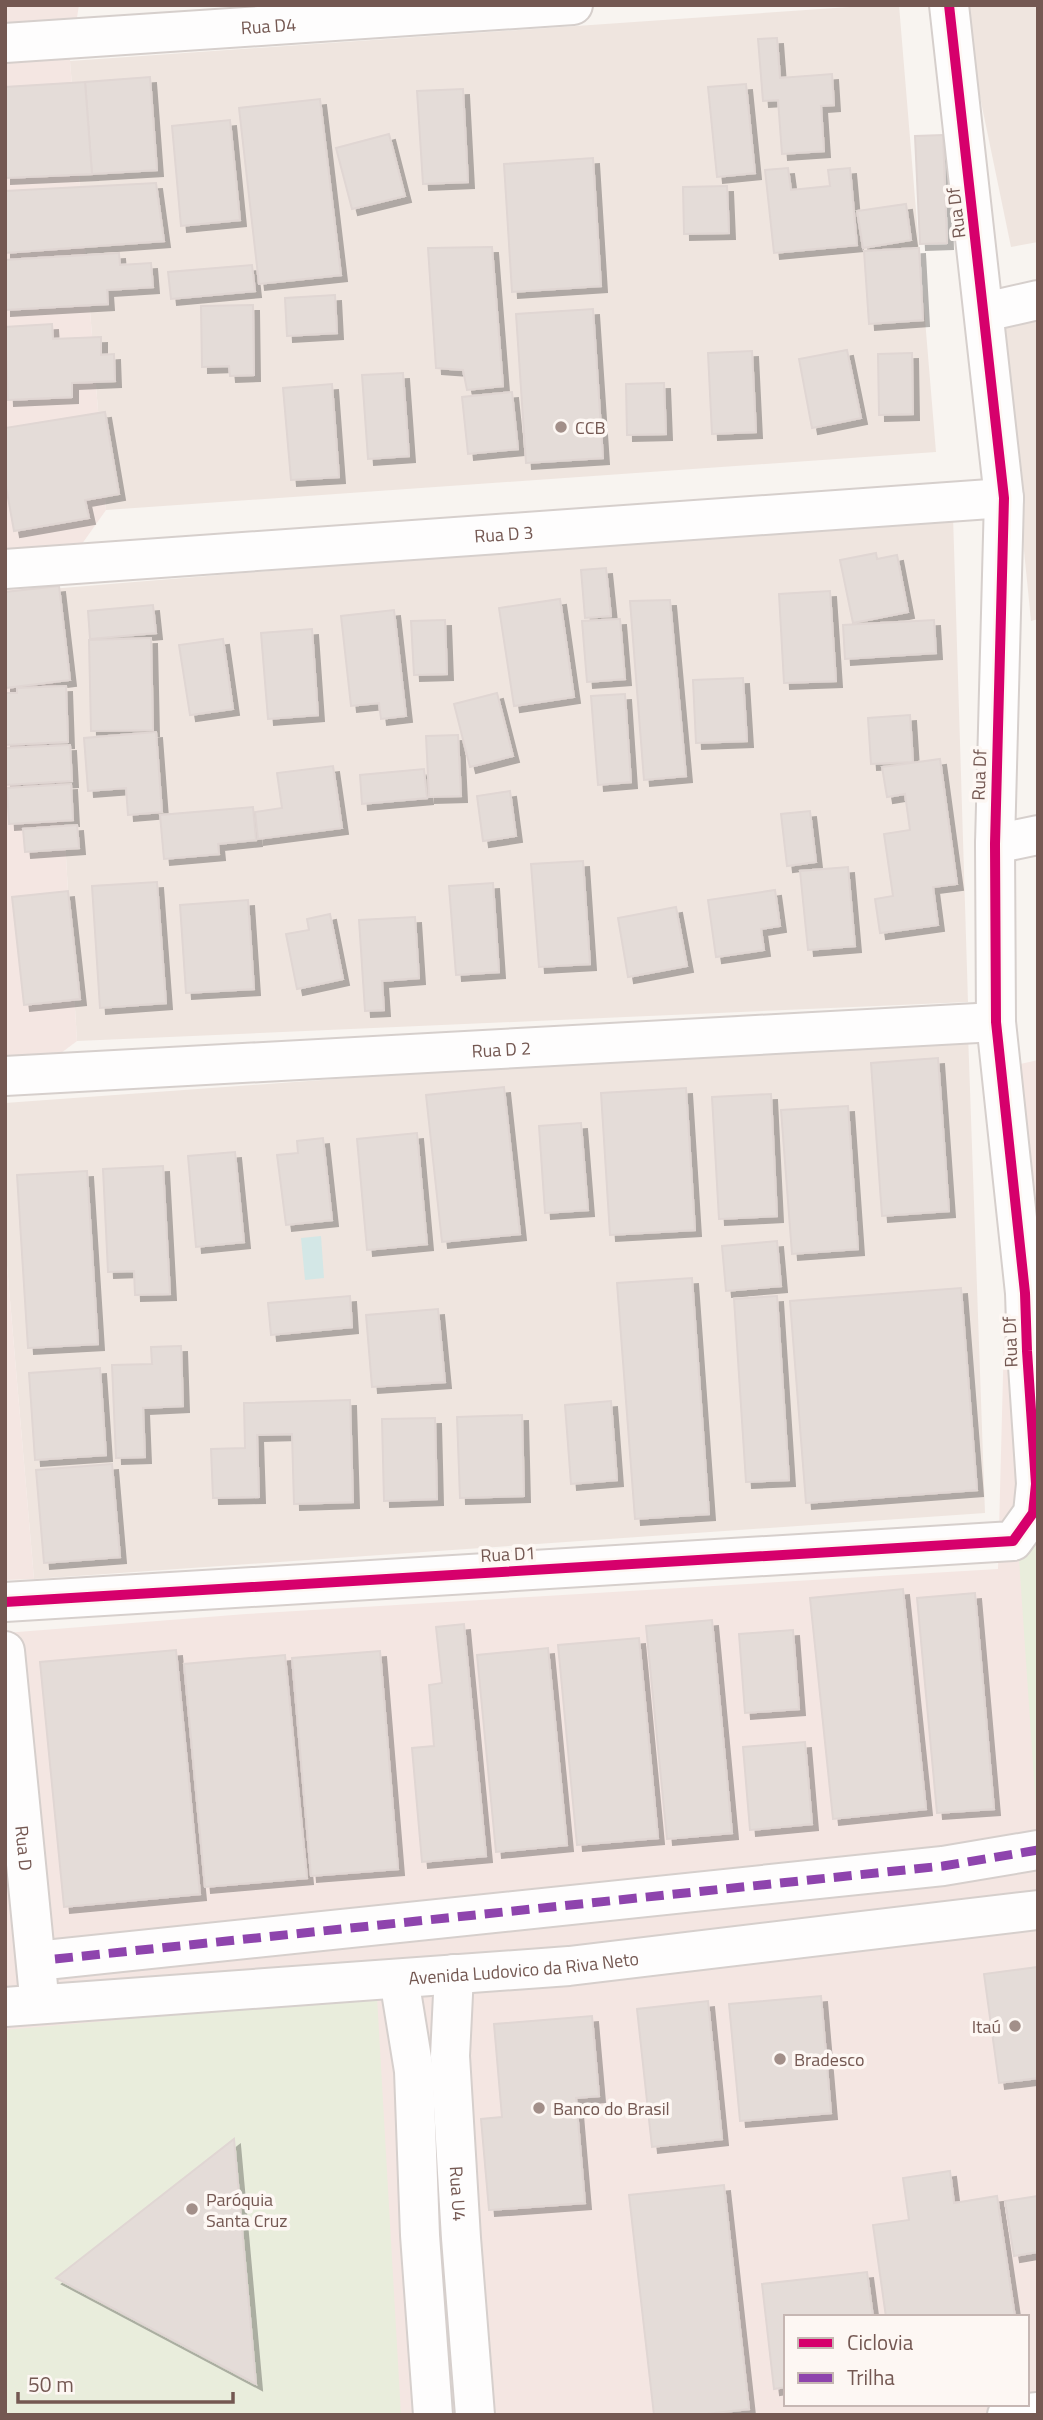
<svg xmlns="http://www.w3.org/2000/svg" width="1043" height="2420" font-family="'Titillium Web',sans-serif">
<defs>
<filter id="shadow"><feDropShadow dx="6" dy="6" stdDeviation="0" flood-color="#0004"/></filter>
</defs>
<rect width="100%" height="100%" fill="#f8f4f0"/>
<g fill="#efe5df">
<polygon points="879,5 899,5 936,452 106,510 70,61"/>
<polygon points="961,5 1038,5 1038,242 1011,247"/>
<polygon points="1038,311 1038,619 1031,621 1001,319"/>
<polygon points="953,515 968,1002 77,1041 50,589"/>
<polygon points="968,1033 985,1513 34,1579 5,1242 5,1103"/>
</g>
<g fill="#f4e6e2" fill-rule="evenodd">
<polygon points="5,5 79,5 70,61 106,510 50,589 77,1041 5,1095"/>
<path d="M1038 1060V2415H5V1633L246 1614 998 1569 1011 1066ZM786 2317H1027V2404H786Z"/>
<polygon points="5,1242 34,1579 5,1580"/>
</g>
<g fill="#e9eddc">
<polygon points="1038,1540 1038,1837 1019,1559 1026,1546"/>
<polygon points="377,1997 401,2415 5,2415 5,2030"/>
</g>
<polygon fill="#d3e7e6" points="321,1236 324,1278 305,1280 301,1238"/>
<g fill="#e4dcd8" stroke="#e0d6d3" stroke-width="2" filter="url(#shadow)">
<polygon points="777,38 780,78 832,74 834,105 821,106 824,151 782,154 778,100 763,101 758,39"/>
<polygon points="150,77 157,170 92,174 85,82"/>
<polygon points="85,82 92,174 5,178 5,87"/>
<polygon points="746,84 755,173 717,177 708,87"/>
<polygon points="463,89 468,182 423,184 417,91"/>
<polygon points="320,99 341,275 259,284 239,108"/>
<polygon points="230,120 240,220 181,226 172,126"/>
<polygon points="389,134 405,196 352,209 336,148"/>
<polygon points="943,135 947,243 920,244 915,136"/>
<polygon points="593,158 601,286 512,292 504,164"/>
<polygon points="788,168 791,190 830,186 828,170 850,168 857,245 774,253 765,170"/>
<polygon points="156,183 164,241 5,253 5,191"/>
<polygon points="727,186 729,233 684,234 683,187"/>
<polygon points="906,204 911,240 863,248 857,211"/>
<polygon points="492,247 503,386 467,390 463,370 436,368 428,248"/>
<polygon points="919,248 923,320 869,324 864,251"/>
<polygon points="119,253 120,265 151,263 153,287 107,290 108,304 5,310 5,260"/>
<polygon points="252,265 255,291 171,299 168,272"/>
<polygon points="335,295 337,333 287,336 285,298"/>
<polygon points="253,305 254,375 230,376 229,366 202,367 201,306"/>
<polygon points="593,309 603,458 526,463 516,314"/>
<polygon points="52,324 53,339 101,337 101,355 114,354 115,381 72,383 72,397 8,400 5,327"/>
<polygon points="847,350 861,418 812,428 799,359"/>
<polygon points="752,351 756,432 712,434 708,353"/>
<polygon points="912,353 913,414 879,415 878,354"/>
<polygon points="403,373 409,456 368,459 362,375"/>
<polygon points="664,383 666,434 627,435 626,384"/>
<polygon points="332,384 339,477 291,480 283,388"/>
<polygon points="512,392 518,449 468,454 462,397"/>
<polygon points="105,412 119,494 85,500 89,518 14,531 5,481 5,428"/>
<polygon points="876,553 877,559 897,555 908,612 853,623 840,560"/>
<polygon points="606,568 611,616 585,618 581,570"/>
<polygon points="59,586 70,680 5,688 5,592"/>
<polygon points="830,591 836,681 784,683 779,594"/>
<polygon points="560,599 574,697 514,706 499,608"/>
<polygon points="670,600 686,776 644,780 630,601"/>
<polygon points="153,605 156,633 90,639 88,611"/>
<polygon points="394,610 406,716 381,719 379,703 351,706 341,616"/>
<polygon points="620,619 625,679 587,682 582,621"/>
<polygon points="445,620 447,674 414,675 411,621"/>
<polygon points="934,620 936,653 845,659 843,625"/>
<polygon points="312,629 318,715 268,719 261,633"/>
<polygon points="151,638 153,730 91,731 89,640"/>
<polygon points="223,639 233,709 190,715 179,645"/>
<polygon points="743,678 747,741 696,743 693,680"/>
<polygon points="66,686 68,742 5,745 5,693 17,693 17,688"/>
<polygon points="497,693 513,756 470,767 454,704"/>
<polygon points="625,694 631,782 598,785 591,696"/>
<polygon points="910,715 913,762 871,764 868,718"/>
<polygon points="156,732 162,812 128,815 126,788 88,791 84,738"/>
<polygon points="458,735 461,796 429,797 426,736"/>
<polygon points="70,745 72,781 5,785 5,748"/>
<polygon points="940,759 957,884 933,887 938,925 880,933 875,899 893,896 884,834 910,830 905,794 887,797 882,767"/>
<polygon points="333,766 342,828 258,839 255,812 282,808 277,773"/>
<polygon points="424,769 427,798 362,804 360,775"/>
<polygon points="71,784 73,820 9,824 7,788"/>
<polygon points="510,791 516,836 483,841 477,796"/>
<polygon points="253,807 256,840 218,844 219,854 164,859 160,815"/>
<polygon points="810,811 816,862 787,866 781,814"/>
<polygon points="77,825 79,848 25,852 23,829"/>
<polygon points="583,861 590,964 539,967 531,864"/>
<polygon points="848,867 855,946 808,950 800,871"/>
<polygon points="157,882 166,1003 100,1008 92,886"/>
<polygon points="493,883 499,972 456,975 449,886"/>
<polygon points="775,890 780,926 761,929 764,950 716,957 708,900"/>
<polygon points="68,891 80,999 24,1005 12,897"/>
<polygon points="248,900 254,989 186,993 180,905"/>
<polygon points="676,907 687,966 628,977 618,918"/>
<polygon points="330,914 343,979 297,989 286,934 309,930 307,919"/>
<polygon points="415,917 419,978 382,981 384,1010 365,1011 359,920"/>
<polygon points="938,1058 949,1211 882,1216 871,1063"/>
<polygon points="504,1087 520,1234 442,1242 426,1095"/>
<polygon points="686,1088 695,1230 610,1235 601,1093"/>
<polygon points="771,1094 777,1216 719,1219 712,1097"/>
<polygon points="848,1106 858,1249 792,1254 781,1110"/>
<polygon points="581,1123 588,1210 545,1213 539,1126"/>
<polygon points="417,1133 427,1244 367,1250 357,1139"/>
<polygon points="323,1138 332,1220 286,1225 277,1155 298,1153 297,1141"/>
<polygon points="235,1152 244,1242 196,1247 188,1156"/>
<polygon points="163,1166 170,1294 135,1295 134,1271 108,1272 103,1169"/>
<polygon points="87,1171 98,1344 28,1348 17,1175"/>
<polygon points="777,1241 781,1286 726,1291 722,1246"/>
<polygon points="692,1278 709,1514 635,1519 617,1283"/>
<polygon points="961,1288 977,1490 806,1503 790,1301"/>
<polygon points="350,1296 352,1327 271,1335 268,1303"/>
<polygon points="777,1296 789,1480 746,1482 734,1299"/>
<polygon points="438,1309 445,1382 372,1387 366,1315"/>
<polygon points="181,1346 183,1406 143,1408 145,1457 116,1458 112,1365 152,1364 151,1347"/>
<polygon points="100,1368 106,1455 35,1460 29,1373"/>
<polygon points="350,1400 353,1502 294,1504 292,1434 257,1435 259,1497 213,1498 211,1449 245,1448 244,1403"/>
<polygon points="611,1401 617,1480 571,1484 565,1405"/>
<polygon points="522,1415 524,1496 460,1498 457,1417"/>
<polygon points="435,1418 437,1499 384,1501 382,1419"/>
<polygon points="112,1464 120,1557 44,1563 36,1470"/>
<polygon points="903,1589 926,1809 833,1819 810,1598"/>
<polygon points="975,1593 994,1809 937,1813 917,1598"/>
<polygon points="712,1620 732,1833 667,1839 646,1626"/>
<polygon points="464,1624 486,1856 422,1862 412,1748 434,1746 429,1685 442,1683 436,1627"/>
<polygon points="793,1630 799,1709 745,1713 739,1634"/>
<polygon points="639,1638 658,1838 577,1845 558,1645"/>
<polygon points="548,1648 567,1845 496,1852 477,1655"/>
<polygon points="176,1650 200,1894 64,1907 40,1662"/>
<polygon points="380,1651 398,1869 311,1876 292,1658"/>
<polygon points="285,1655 307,1878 205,1887 184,1664"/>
<polygon points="805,1742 812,1824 750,1830 743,1747"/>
<polygon points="1038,1967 1038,2078 999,2083 984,1974"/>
<polygon points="821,1996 831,2113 740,2121 729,2004"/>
<polygon points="708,2001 722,2139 652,2147 637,2009"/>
<polygon points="592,2016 599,2096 576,2098 585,2203 489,2210 481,2119 502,2117 494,2024"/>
<polygon points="234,2139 256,2384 56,2278"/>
<polygon points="950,2171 954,2203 997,2196 1015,2317 886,2317 873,2225 909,2220 903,2178"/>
<polygon points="724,2185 749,2409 698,2415 654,2415 629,2195"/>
<polygon points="1038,2196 1038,2252 1014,2256 1005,2201"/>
<polygon points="867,2272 873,2317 786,2317 786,2387 774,2389 762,2284"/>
</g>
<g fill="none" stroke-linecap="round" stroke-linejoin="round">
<g stroke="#d6cfcc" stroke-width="42">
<g id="minor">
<path id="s1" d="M5 43 573 5"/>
<polyline points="985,312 1038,300"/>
<path id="s2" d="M5 569 1004 498"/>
<polyline points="995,844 1038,835"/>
<path id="s3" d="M5 1076 996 1022"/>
<polyline points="5,1602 1013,1541 1033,1513 1036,1484 1027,1351 1025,1293 996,1022 995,844 1004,498 949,5"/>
<path id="s4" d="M5 1651 39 1996"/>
<polyline points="55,1959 943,1866 1038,1850"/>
<path id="s5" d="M454 1974 450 2056 461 2238 475 2415"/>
<polyline points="399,1979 414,2071 420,2235 433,2415"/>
<path id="s6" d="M5 2007 569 1966 1038 1910"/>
<polyline points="1007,2415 1038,2412"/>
</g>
</g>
<use href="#minor" stroke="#fefdfd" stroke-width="38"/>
<polyline stroke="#8e44ad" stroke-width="9" stroke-dasharray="18 9" stroke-linecap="butt" points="55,1959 943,1866 1038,1850"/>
<g stroke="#fdf7f3" stroke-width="15">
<polyline id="cycleway" points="5,1602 1013,1541 1033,1513 1036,1484 1027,1351 1025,1293 996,1022 995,844 1004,498 949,5"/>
</g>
<use href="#cycleway" stroke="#d6006c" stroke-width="10"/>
</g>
<g fill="#a28f89" stroke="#fdf7f3" stroke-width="2.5">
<circle cx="561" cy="427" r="7"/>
<circle cx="1015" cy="2026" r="7"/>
<circle cx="780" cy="2059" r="7"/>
<circle cx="539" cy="2108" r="7"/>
<circle cx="192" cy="2209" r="7"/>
</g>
<g text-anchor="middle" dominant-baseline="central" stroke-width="7" stroke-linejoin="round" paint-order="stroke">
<g font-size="18" fill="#745852" stroke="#fdf7f3">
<text stroke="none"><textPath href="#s1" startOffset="264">Rua D4</textPath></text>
<text transform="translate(956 213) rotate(-97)">Rua Df</text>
<text stroke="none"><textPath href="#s2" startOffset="500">Rua D 3</textPath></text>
<text transform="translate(979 775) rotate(-88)">Rua Df</text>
<text stroke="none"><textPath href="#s3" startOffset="497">Rua D 2</textPath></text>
<text transform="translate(1010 1342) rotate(-92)">Rua Df</text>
<text transform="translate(508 1554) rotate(-3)">Rua D1</text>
<text stroke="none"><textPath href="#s4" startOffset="198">Rua D</textPath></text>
<text stroke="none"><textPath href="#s6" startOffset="520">Avenida Ludovico da Riva Neto</textPath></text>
<text stroke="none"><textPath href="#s5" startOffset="220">Rua U4</textPath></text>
</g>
<g font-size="18" fill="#745852" stroke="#fdf7f3" text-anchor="start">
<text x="575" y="427">CCB</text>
<text x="1001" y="2026" text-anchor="end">Itaú</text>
<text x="794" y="2059">Bradesco</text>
<text x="553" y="2108">Banco do Brasil</text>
<text x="206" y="2199">Paróquia<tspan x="206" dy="21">Santa Cruz</tspan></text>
</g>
</g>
<rect width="1043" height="2420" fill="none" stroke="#745852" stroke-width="14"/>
<rect x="784" y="2315" width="245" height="91" fill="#fdf7f3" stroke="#c6b7b3" stroke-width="2"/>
<rect x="798" y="2338" width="35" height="10" fill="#d6006c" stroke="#c6b7b3" stroke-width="2"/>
<text x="847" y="2350" font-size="21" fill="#745852">Ciclovia</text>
<rect x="798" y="2373" width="35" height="10" fill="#8e44ad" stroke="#c6b7b3" stroke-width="2"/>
<text x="847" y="2385" font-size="21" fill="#745852">Trilha</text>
<path d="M18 2392v10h215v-10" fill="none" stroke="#745852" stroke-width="3.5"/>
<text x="28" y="2392" font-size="21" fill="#745852" stroke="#fdf7f3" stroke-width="5" paint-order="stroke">50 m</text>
</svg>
